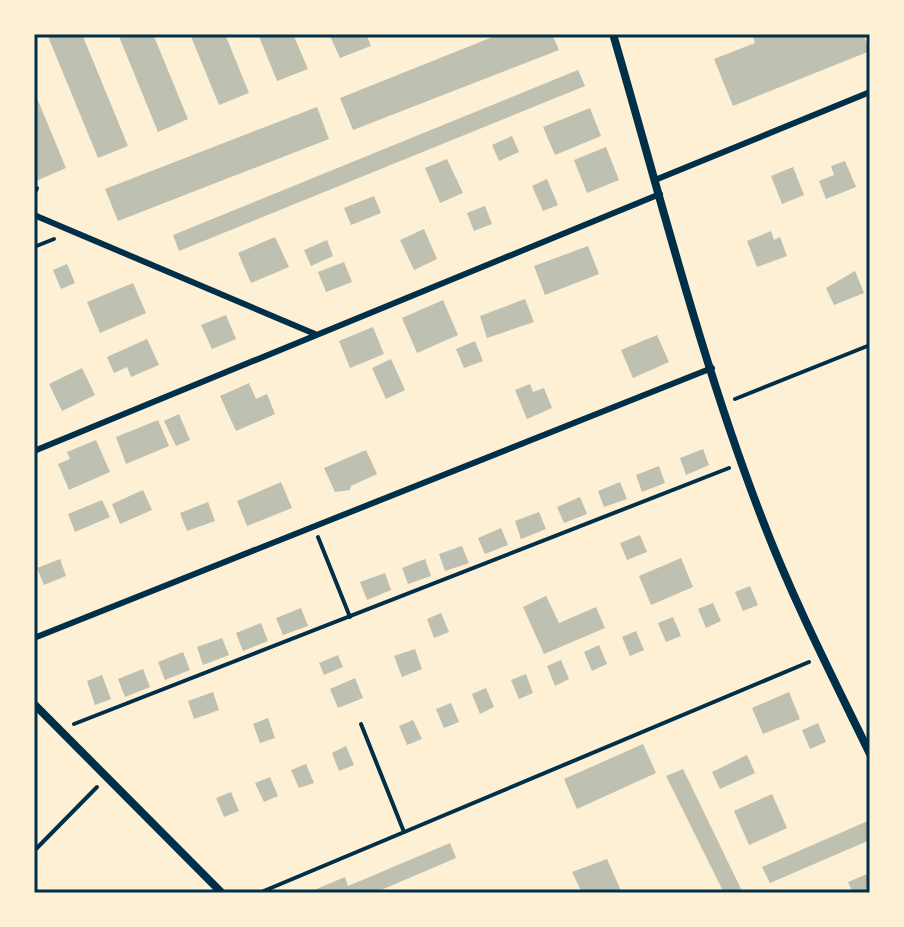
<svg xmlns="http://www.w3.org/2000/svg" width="904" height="927" font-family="Lato,sans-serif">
<rect width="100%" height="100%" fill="#fdf0d5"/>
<g fill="#bec0b2">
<polygon points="47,34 82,34 128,146 98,158"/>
<polygon points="118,34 153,34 188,119 158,132"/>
<polygon points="190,34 225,34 249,93 219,105"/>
<polygon points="258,34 293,34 308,69 277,81"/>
<polygon points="329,34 366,34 371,46 340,58"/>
<polygon points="500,34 552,34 559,50 353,130 340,98"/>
<polygon points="752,34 863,34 870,51 733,106 714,59 755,43"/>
<polygon points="578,70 585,86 179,251 173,235"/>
<polygon points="34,91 66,168 36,181 34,177"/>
<polygon points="317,107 329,139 118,221 105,189"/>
<polygon points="590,108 601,136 555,155 543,127"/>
<polygon points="512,136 519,152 499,161 492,145"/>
<polygon points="606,147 619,180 587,193 574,160"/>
<polygon points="447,159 463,193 440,203 425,168"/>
<polygon points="845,161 856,187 826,199 819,181 834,175 831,166"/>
<polygon points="793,167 804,195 782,204 771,176"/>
<polygon points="547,179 558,205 543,211 532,186"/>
<polygon points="374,196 381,213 351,225 344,208"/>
<polygon points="485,206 492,224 474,231 467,213"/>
<polygon points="424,229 437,259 414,270 400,240"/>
<polygon points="771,231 774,240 780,237 787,256 757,267 747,241"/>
<polygon points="275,237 289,267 251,283 238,253"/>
<polygon points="327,240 333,256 311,266 304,250"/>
<polygon points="588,246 599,274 545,295 534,266"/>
<polygon points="344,262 352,282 326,292 318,272"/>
<polygon points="67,264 75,283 61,289 53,270"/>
<polygon points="855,271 864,293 834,305 826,288"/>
<polygon points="133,283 146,313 100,333 87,302"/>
<polygon points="525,299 534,322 487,338 480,316"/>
<polygon points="443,300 458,335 417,353 402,318"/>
<polygon points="226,315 236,339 212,349 201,325"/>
<polygon points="373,327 384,354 350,368 339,341"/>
<polygon points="657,335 669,362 633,378 621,350"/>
<polygon points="147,339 159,365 131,377 127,367 114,373 107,357"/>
<polygon points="475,341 483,361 464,368 456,349"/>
<polygon points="391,359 405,390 386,399 372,368"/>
<polygon points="82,368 95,395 62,411 49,384"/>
<polygon points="249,383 256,399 267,394 275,414 236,431 220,396"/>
<polygon points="530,384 533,392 544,388 552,408 527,419 515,390"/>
<polygon points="179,414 190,440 176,446 164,421"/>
<polygon points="158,420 169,446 126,464 116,437"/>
<polygon points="96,440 110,472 69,490 58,464 70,459 67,452"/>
<polygon points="703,449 709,465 686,475 680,458"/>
<polygon points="366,450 377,474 351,486 350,490 335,492 324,468"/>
<polygon points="659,466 665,483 642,492 636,475"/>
<polygon points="281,482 292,508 247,526 237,501"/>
<polygon points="620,482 627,499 604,507 598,491"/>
<polygon points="143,490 152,510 120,524 112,504"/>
<polygon points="580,497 587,514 564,523 557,507"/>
<polygon points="102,500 110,517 75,532 68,514"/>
<polygon points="208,502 215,521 187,531 180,513"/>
<polygon points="539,512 546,529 521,539 515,521"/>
<polygon points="501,528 508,545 485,554 478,538"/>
<polygon points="640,535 647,552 627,560 620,543"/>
<polygon points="462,546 469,563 445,571 439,554"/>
<polygon points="681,558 693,587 651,605 639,576"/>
<polygon points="60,559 66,576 44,585 37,568"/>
<polygon points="425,559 431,576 408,584 402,568"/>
<polygon points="385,573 391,590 367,600 360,582"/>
<polygon points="750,586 758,605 743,611 735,592"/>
<polygon points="546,596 559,623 596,607 605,628 544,654 523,607"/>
<polygon points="713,603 721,621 706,628 698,609"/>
<polygon points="301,608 308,626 283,635 276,618"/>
<polygon points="441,613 449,632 434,638 427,619"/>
<polygon points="673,617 681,636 666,642 658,623"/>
<polygon points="261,623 268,641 243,651 236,633"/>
<polygon points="636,631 644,650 630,656 622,637"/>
<polygon points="222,638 229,655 203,665 197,647"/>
<polygon points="599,645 607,664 592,671 584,652"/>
<polygon points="415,649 422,669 402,677 394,656"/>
<polygon points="183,652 190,670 165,680 158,662"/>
<polygon points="338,655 343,667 324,675 319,663"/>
<polygon points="561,660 569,679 555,686 547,666"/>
<polygon points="143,669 150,687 125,697 118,679"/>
<polygon points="526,674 533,693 519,699 511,680"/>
<polygon points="102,675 111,699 95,705 87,681"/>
<polygon points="355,678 363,698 338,708 330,689"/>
<polygon points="486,688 494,707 480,714 472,694"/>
<polygon points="213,692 219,710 194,719 188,701"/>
<polygon points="789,692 800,719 763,734 752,708"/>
<polygon points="451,703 459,722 444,728 436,709"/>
<polygon points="268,718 275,738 260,743 253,724"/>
<polygon points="413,720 422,739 407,745 399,726"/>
<polygon points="818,723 826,742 810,749 802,730"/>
<polygon points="643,744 656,773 577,809 564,779"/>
<polygon points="346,746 354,765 339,771 332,753"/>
<polygon points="747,755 755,773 720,789 712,772"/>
<polygon points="306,764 314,783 299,788 291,770"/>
<polygon points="683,769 741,889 733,893 724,893 666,776"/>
<polygon points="270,777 278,796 264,802 255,783"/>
<polygon points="231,792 239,811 224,817 216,798"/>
<polygon points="772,794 787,828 749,845 734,811"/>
<polygon points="870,820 870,840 770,883 762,867"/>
<polygon points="450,843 456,858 374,893 316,893 314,890 345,877 348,886"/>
<polygon points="607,859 622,893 582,893 572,872"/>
<polygon points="870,873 870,893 853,893 848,882"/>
</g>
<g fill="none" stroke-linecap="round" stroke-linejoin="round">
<g stroke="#003049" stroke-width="4">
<polyline points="34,195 37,188"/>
<polyline points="34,247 54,239"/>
<polyline points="735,399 870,345"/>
<polyline points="318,537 350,617"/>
<polyline points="74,724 729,468"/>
<polyline points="361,724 404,832"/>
<polyline points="34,851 97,787"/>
<polyline points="259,893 809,662"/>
</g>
<g stroke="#003049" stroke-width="6">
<polyline points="655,180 870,92"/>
<polyline points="34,215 315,334"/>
<polyline points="34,451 660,194"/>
<polyline points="34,638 712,368"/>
</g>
<g stroke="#003049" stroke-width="8">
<path d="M613 34C660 195 701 360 761 516 792 598 832 676 870 754"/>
<polyline points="34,704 222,893"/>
</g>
</g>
<rect width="904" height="927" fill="none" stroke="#fdf0d5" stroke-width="72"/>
<rect x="36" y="36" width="832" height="855" fill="none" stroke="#003049" stroke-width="3"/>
</svg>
